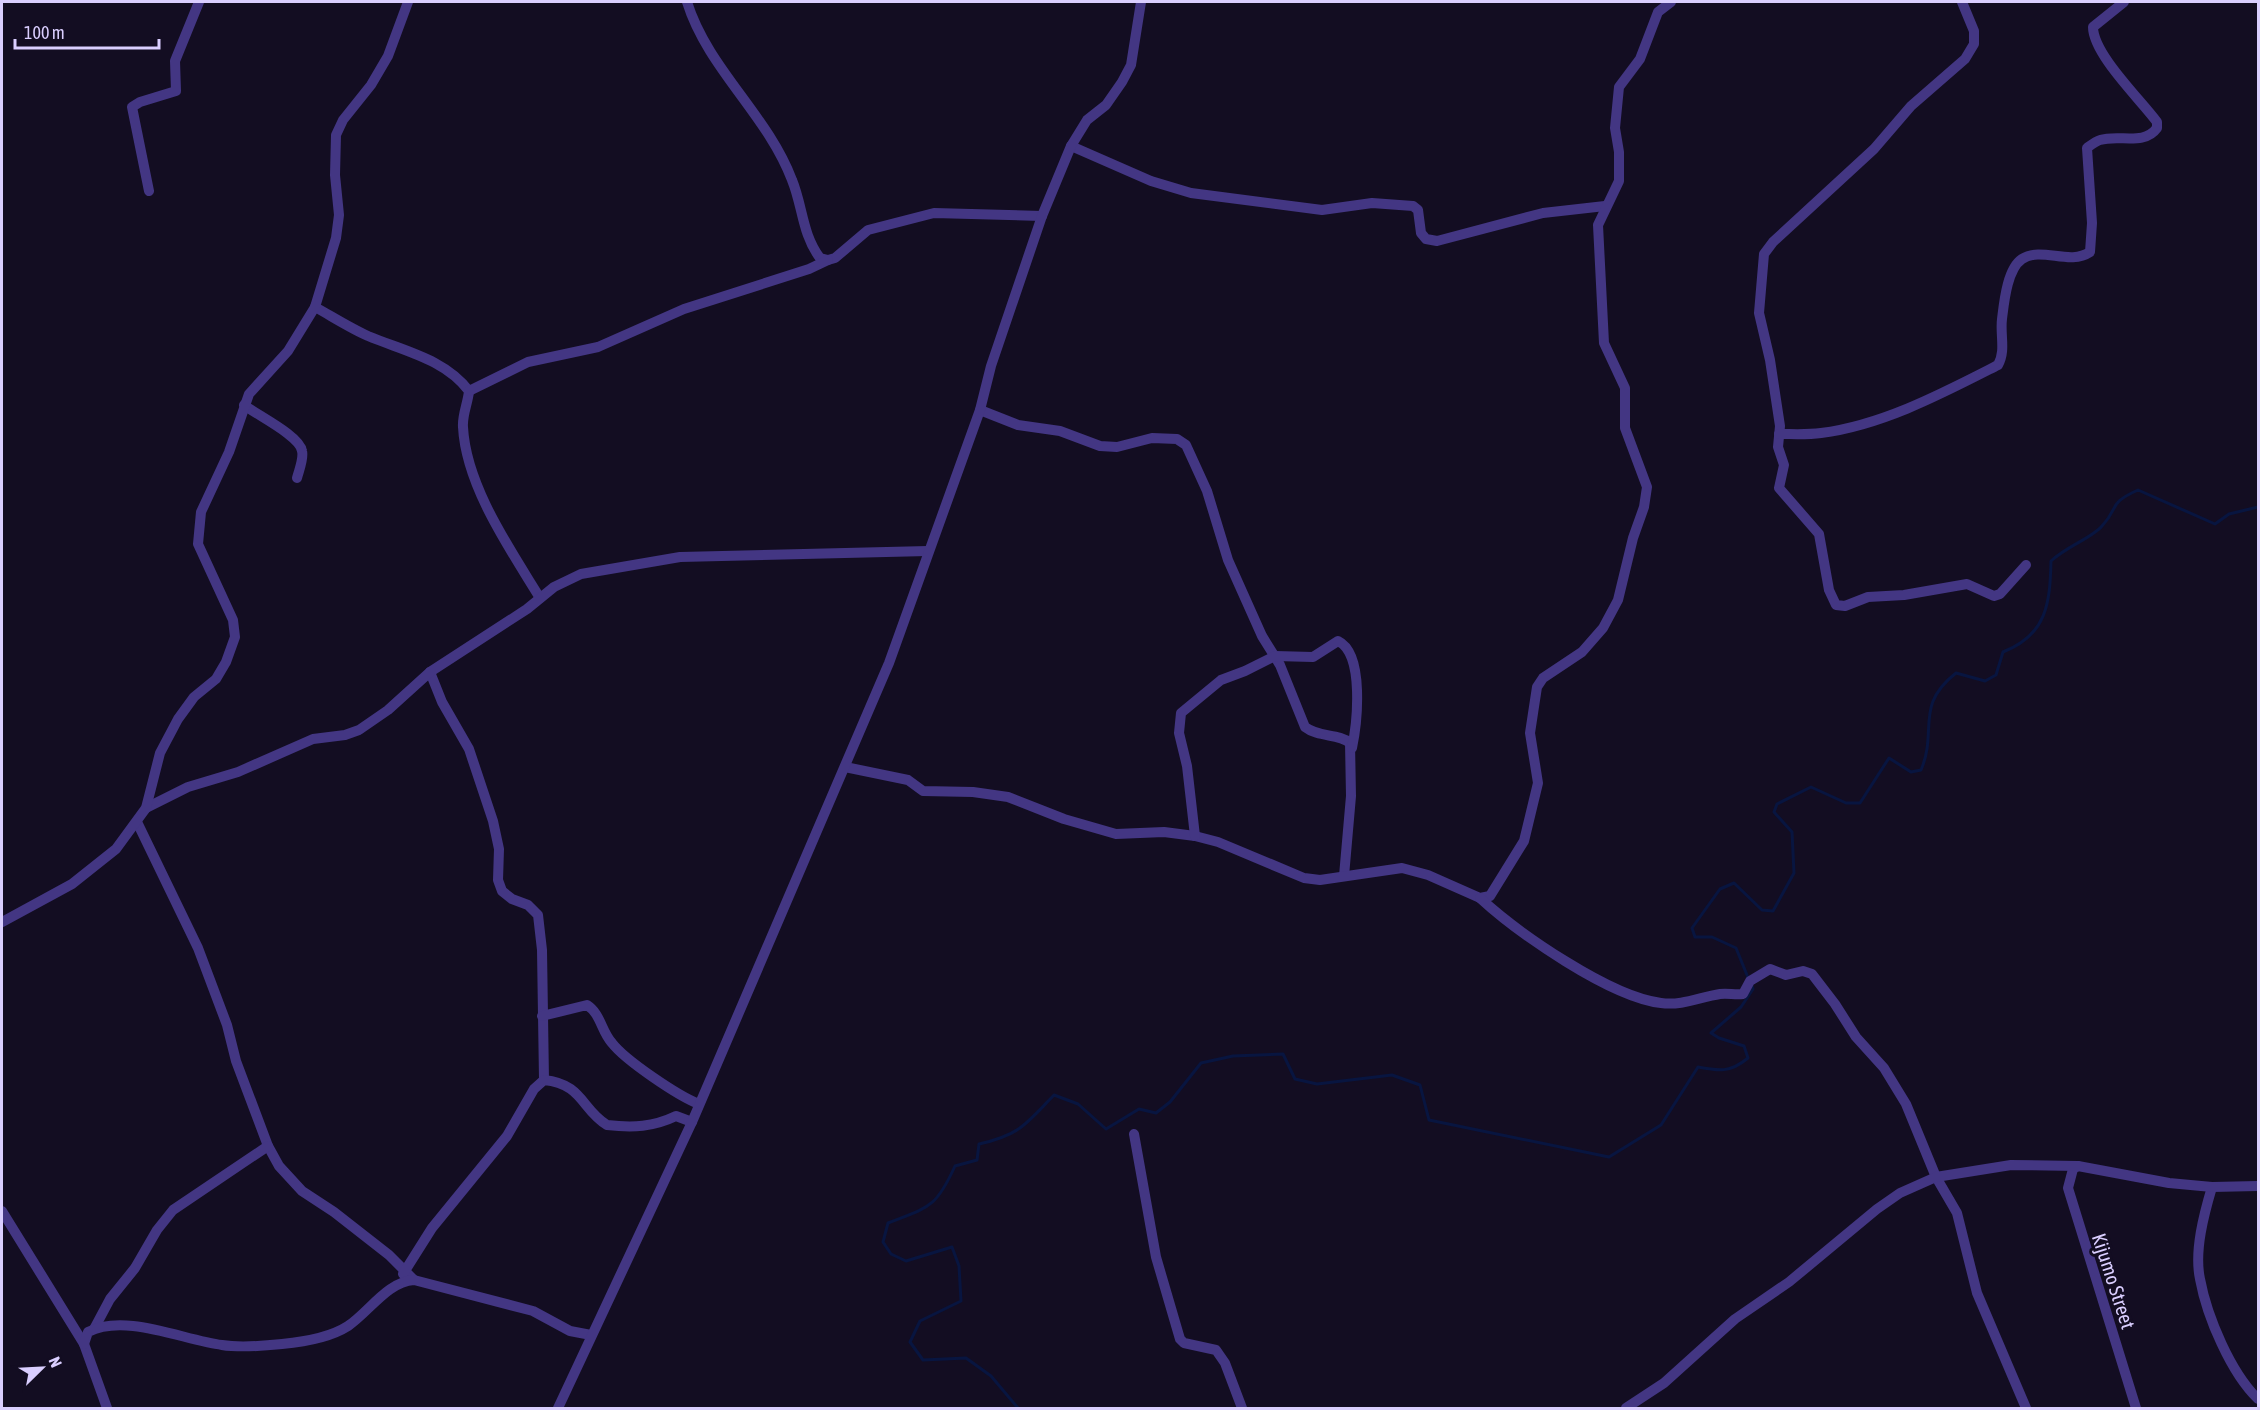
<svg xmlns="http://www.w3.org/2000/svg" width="2260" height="1410" font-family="'Asap Condensed',sans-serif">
<rect width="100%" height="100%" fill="#130d22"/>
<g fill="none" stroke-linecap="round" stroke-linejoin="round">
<g stroke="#081540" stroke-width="3">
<path d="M1749 980 1736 948 1712 937H1695L1692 928 1720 889 1734 883 1762 910 1773 911 1794 873 1792 832 1774 812 1777 804 1811 787 1846 803H1860L1889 758 1911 772 1921 770C1938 730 1914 706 1956 673L1985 681 1996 675 2003 652C2047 635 2050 603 2051 561 2067 546 2092 538 2102 526 2120 507 2107 504 2138 490L2215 524 2229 514 2258 507"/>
<path d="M1018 1408 991 1376 966 1358 923 1360 910 1342 920 1321 961 1301 959 1266 952 1247 906 1261 891 1254 883 1242 888 1223C929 1207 936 1208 955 1166L977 1160 979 1144C1020 1135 1026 1124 1054 1095L1078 1104 1106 1129 1139 1109 1156 1113 1170 1102 1201 1063 1233 1056 1283 1054 1295 1079 1317 1084 1392 1075 1420 1085 1429 1120 1609 1157 1661 1125 1698 1067C1719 1071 1730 1073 1748 1058L1744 1046 1719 1038 1711 1033 1741 1007 1753 989 1752 986"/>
</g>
<g stroke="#433683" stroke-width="10">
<path d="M687 2C708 69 767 114 792 180 803 207 802 234 820 258L828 260 835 258 868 230 934 213 1042 216"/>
<polyline points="1962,2 1974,31 1974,44 1965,59 1911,106 1874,149 1773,242 1764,254 1759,313 1770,360 1780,426 1778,447 1784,465 1779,488 1819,534 1829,590 1836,605 1845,606 1868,597 1904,595 1967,584 1994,596 2000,594 2026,565"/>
<polyline points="1071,146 1151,181 1191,193 1322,210 1372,203 1413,206 1418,210 1421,233 1426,239 1437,241 1543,213 1605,206"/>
<polyline points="149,191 132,107 140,102 176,91 175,61 199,2"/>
<path d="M315 307C333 317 350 328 368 336 404 351 445 359 469 391 468 403 462 415 463 427 466 486 510 549 540 598"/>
<polyline points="469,391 528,362 598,347 684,309 809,269 828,260"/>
<path d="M244 405C257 415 300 436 302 451 304 459 299 470 297 478"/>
<path d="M980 410 1018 425 1060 431 1100 446 1117 447 1152 438 1177 439 1186 445 1207 491 1228 560 1262 636 1280 665 1305 727C1319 738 1338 733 1350 743L1351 796 1344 876"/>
<path d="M1779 434C1792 434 1807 435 1821 433 1883 425 1943 393 1998 365 2006 351 2000 335 2002 319 2004 303 2007 269 2022 259 2042 246 2069 266 2090 252L2092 223 2087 148C2091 145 2096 141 2100 140 2119 134 2144 146 2157 128V122C2140 99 2093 54 2093 27L2124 2"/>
<polyline points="430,672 442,702 469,749 493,821 499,849 498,880 502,891 512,899 528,905 538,915 542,950 544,1080"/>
<polyline points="845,767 908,780 923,791 973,792 1008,797 1064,819 1116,834 1164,832 1195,836 1218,842 1304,878 1320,880 1402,868 1428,875 1480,898 1490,896 1524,841 1538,783 1530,733 1537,687 1543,678 1582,652 1603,628 1618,600 1633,538 1644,507 1647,487 1625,428 1625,388 1604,343 1598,225 1619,181 1619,152 1615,128 1619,87 1640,59 1658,12 1671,2"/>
<polyline points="146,808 188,787 238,772 313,739 345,735 359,730 388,710 430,672 527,609 554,587 581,574 680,557 928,551"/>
<polyline points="137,822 198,948 227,1025 236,1061 268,1146 279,1166 302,1191 334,1212 389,1255 414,1280"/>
<path d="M1195 836 1187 766 1179 733 1181 713 1221 680 1245 671 1275 656 1313 657 1338 641C1365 654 1357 724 1352 748"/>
<path d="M1480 898C1518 933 1610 997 1661 1003 1682 1006 1700 997 1720 994 1728 993 1735 995 1743 994L1750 981 1770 969 1786 975 1803 971 1812 974 1835 1004 1856 1037 1884 1068 1906 1104 1936 1177 1957 1213 1977 1293 2026 1408"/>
<polyline points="2,922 72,884 116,849 146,808 160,753 178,719 194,697 216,679 226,662 235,637 233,620 198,544 201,512 229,452 249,394 288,351 315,307 336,238 339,215 335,175 336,135 343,120 371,85 388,56 408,2"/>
<path d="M542 1016 587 1005C601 1014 601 1031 612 1043 625 1060 678 1096 699 1104"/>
<polyline points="1134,1134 1156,1257 1180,1339 1184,1343 1216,1350 1225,1363 1242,1408"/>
<polyline points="2078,1166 2073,1169 2068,1188 2136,1408"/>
<path d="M2212 1187C2204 1214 2194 1251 2200 1279 2207 1317 2231 1373 2258 1399"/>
<polyline points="2,1211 84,1344 107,1408"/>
<path d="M403 1274 432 1228 507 1136 534 1089 544 1080C583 1084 581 1109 607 1125 633 1128 653 1127 676 1116L692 1122"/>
<polyline points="94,1329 110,1299 135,1268 157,1230 173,1210 268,1146"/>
<path d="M84 1344 88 1332C125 1313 183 1340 222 1345 241 1348 263 1346 282 1344 303 1342 331 1337 348 1326 370 1311 387 1282 414 1280L533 1311 570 1331 591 1335"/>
<polyline points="558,1408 692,1122 889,663 980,410 991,366 1042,216 1071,146 1087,120 1106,105 1122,82 1131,65 1141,2"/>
<polyline points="1626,1408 1664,1383 1735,1319 1789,1282 1877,1209 1900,1193 1936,1177 2011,1165 2078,1166 2169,1183 2212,1187 2258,1186"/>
</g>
</g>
<g text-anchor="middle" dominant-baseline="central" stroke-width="6" stroke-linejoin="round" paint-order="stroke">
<g font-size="20" fill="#daceff" stroke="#130d22">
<text transform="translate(2114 1281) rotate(72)">Kijumo Street</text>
</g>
</g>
<rect width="2260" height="1410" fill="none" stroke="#daceff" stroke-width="6"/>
<g transform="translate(42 1368) rotate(66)" stroke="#130d22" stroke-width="4.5" paint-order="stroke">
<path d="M0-4.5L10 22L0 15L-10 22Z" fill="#daceff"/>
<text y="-9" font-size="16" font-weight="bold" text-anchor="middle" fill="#daceff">N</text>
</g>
<path d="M15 39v9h144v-9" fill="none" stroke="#daceff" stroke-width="3"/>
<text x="24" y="39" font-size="18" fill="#daceff" stroke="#130d22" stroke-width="4.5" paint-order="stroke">100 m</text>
</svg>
